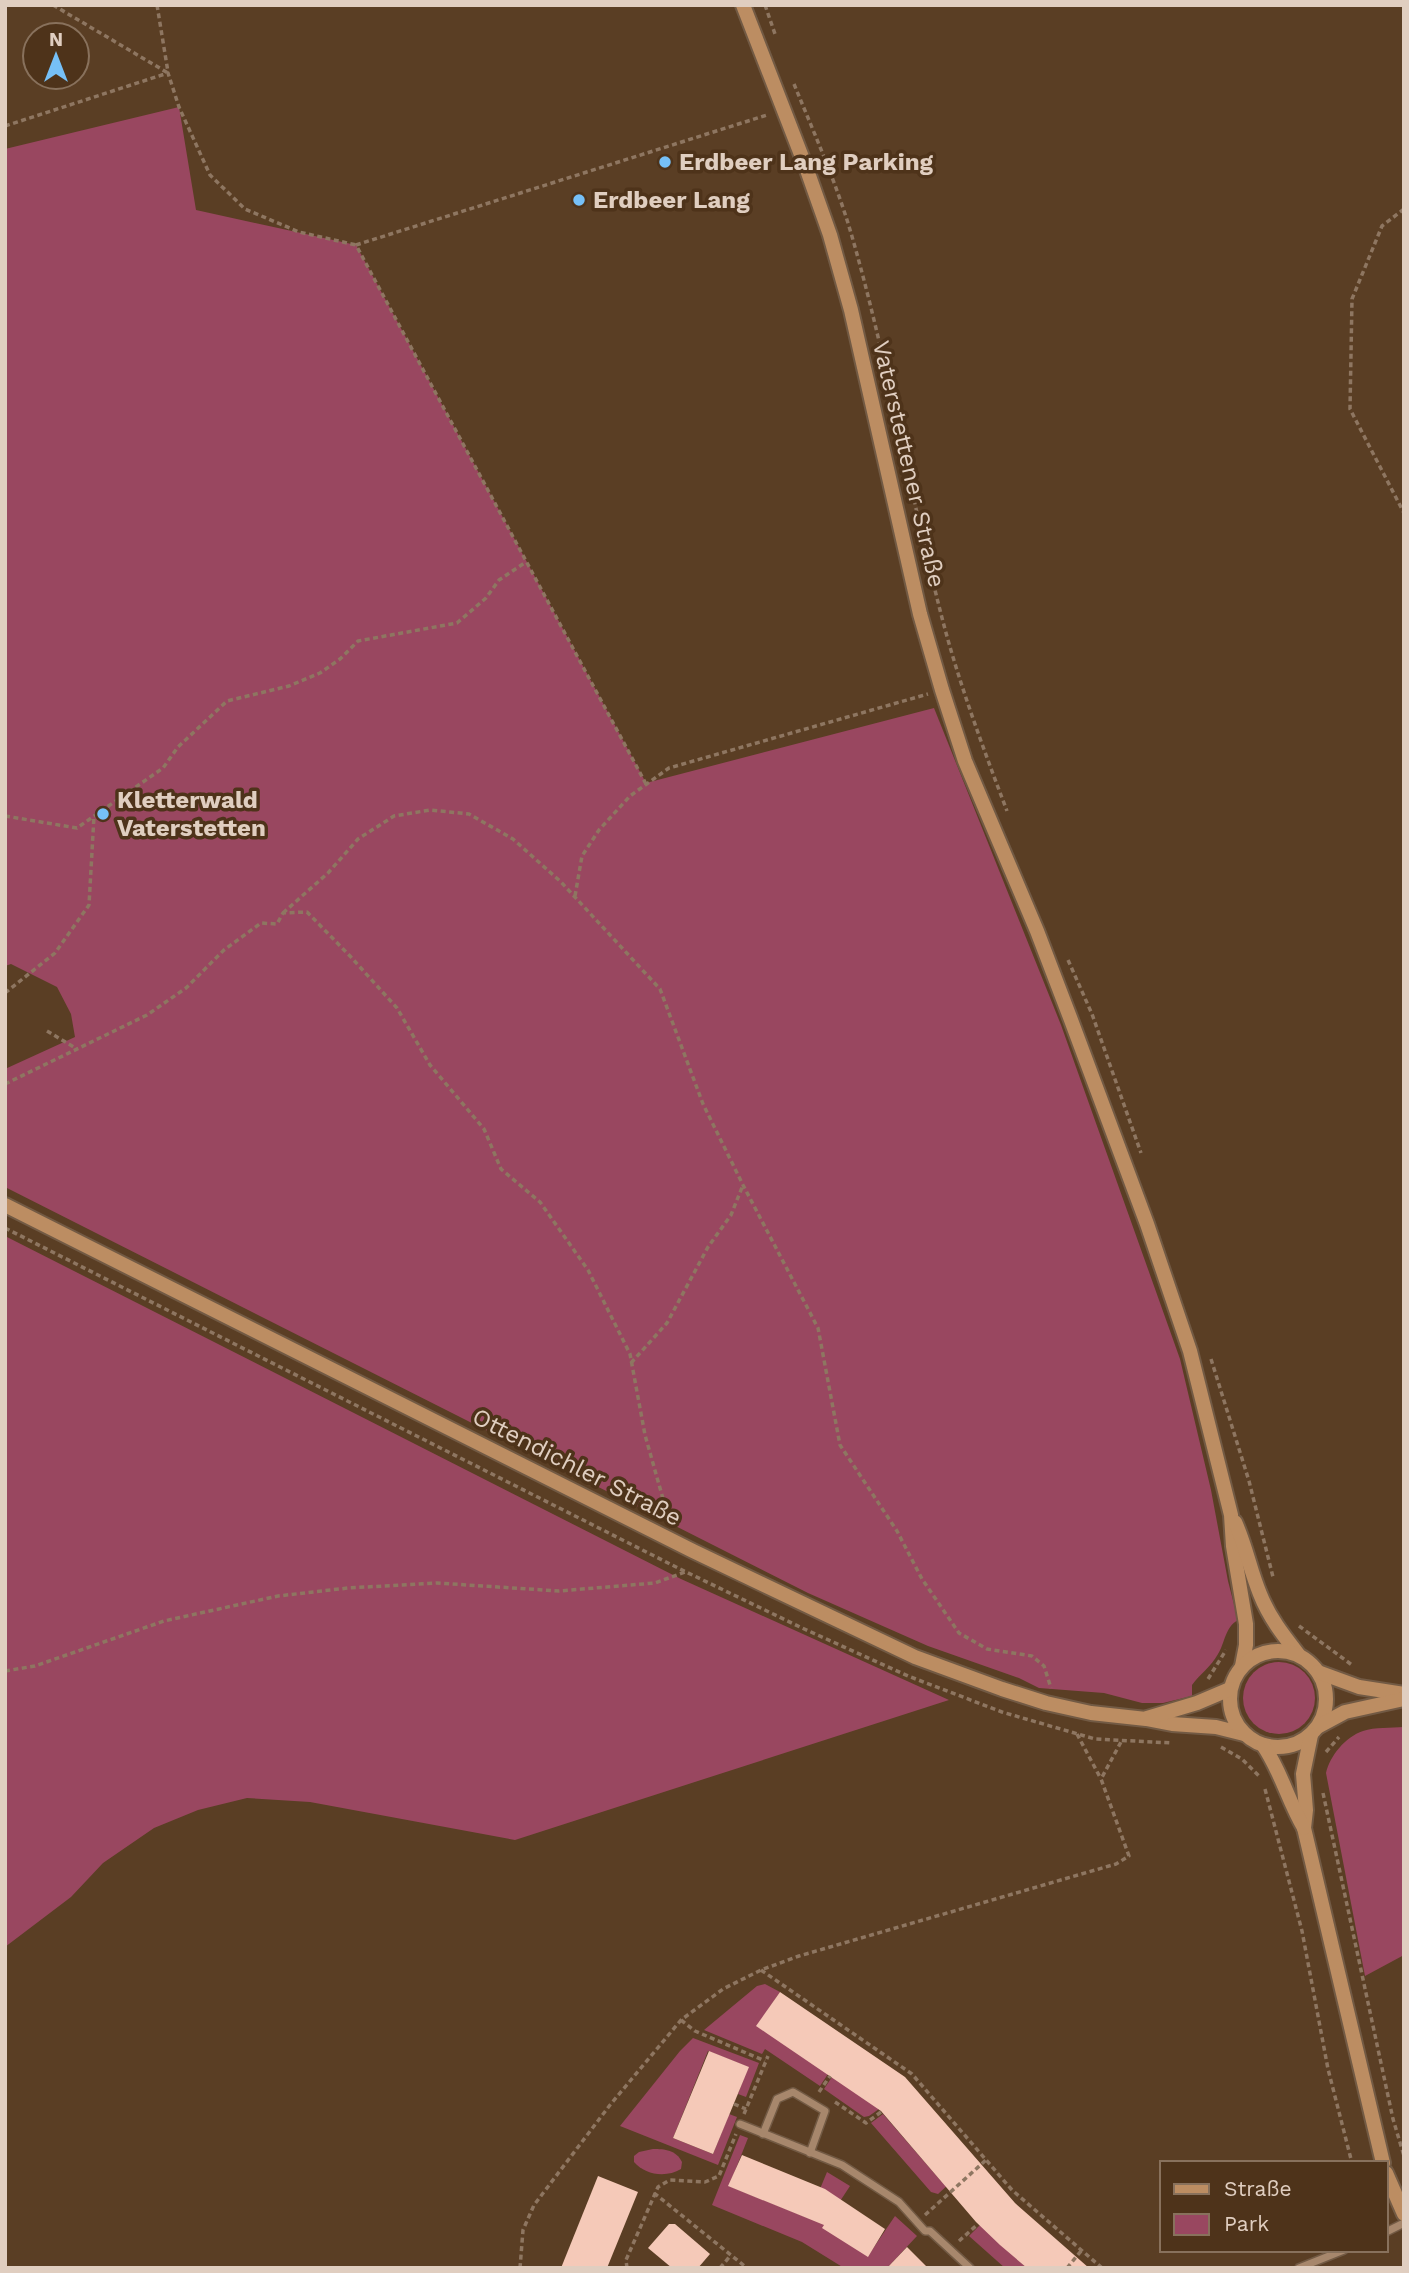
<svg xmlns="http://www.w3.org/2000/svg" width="1409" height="2273" font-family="'Work Sans',sans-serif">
<rect width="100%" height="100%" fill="#5a3e24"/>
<g fill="#994760">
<path d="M179 107 196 210 356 245 646 783 934 708 1061 1025 1180 1359 1211 1490 1228 1581 1238 1620C1225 1627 1225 1643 1218 1654 1211 1667 1200 1674 1192 1685V1696L1163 1703H1142L1104 1693 1039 1688 1019 1678 928 1646 808 1593 5 1187V1069L75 1037 71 1014 57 987 11 964 5 966V149Z"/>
<polygon points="5,1236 681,1579 949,1700 515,1840 310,1802 247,1798 198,1810 154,1828 103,1863 71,1897 5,1947"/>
<circle cx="1279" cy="1698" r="36"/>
<path d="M1404 1727V1955L1365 1976 1326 1773C1330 1756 1345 1737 1363 1731 1375 1727 1391 1728 1404 1727Z"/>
<polygon points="765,1984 780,1992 757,2026 828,2074 820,2086 765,2049 762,2054 704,2030 757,1986"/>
<polygon points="693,2038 759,2063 746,2097 738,2094 748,2067 708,2051 673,2138 713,2154 729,2114 737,2117 718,2165 620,2126 680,2051"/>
<polygon points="832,2077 879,2109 869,2116 864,2117 824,2089"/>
<polygon points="883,2114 941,2181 950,2183 938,2194 931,2192 871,2123"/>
<polygon points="740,2135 748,2138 729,2186 808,2218 827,2172 850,2186 823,2227 868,2256 895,2216 917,2236 887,2268 844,2268 802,2242 712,2205"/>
<path d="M653 2149C665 2149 676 2150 682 2162L681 2169C666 2178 645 2175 634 2162V2156L639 2152Z"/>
<polygon points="980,2225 1027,2268 1005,2268 969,2236"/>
</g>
<g fill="#f5c9b8">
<polygon points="780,1992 905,2077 1015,2203 1089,2268 1027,2268 1000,2245 976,2222 881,2111 756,2026"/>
<polygon points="709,2051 749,2067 713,2154 673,2138"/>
<polygon points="742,2155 825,2189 885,2229 868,2257 822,2228 824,2225 728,2186"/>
<polygon points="598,2176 638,2192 607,2268 561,2268"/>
<polygon points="669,2224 675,2224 710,2254 698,2268 672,2268 648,2248"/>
<polygon points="907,2247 928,2268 887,2268"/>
</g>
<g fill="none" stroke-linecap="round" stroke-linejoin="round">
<g stroke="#725a44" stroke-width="10">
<g id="street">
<polyline points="740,2124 842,2165 899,2202 925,2231 930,2231 970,2268"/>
<polyline points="763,2134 777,2099 793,2092 825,2111 810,2153"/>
<polyline points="1386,2232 1404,2223"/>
<polyline points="1299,2268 1344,2250"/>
</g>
</g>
<g stroke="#725a44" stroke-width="18">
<g id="secondary">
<polyline points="743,5 807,170 830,235 851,310 920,614 942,690 965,761 1037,931 1071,1020 1147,1224 1190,1351 1231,1515 1233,1546 1246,1624 1246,1645 1242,1666"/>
<polyline points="5,1205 693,1551 915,1657 1002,1689 1046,1703 1091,1713 1146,1719 1172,1724 1216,1727 1244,1734"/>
<path d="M1235 1522C1246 1546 1250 1570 1260 1594 1269 1617 1283 1635 1298 1654"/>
<circle cx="1278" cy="1699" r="48"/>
<polyline points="1318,1672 1359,1687 1404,1694"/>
<polyline points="1147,1718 1197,1703 1230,1689"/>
<polyline points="1319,1726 1345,1712 1404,1699"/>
<polyline points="1311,1735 1303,1774 1306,1810 1304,1828 1383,2163"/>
<path d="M1263 1745C1281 1771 1288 1801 1304 1828"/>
<polyline points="1386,2173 1404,2214"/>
</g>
</g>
<g stroke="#8e7661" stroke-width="3.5" stroke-dasharray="5 3.5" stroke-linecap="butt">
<polyline points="53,5 168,73"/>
<polyline points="157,5 168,72"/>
<polyline points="765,5 775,34"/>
<path d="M794 84C814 133 836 182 851 233 887 357 908 485 940 610 957 678 982 745 1007 811"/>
<polyline points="5,126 168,73 179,107 210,175 245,209 299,232 356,245"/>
<polyline points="1404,209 1382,226 1352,299 1350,409 1404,513"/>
<polyline points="646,784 356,245 767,115"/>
<polyline points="5,816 77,828 163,768 178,747 227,701 289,686 320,673 340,659 358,641 457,623 486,598 499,580 526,562"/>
<polyline points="575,896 582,856 599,830 630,796 669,768 928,694"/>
<polyline points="283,913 328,873 358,839 394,816 430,810 469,814 513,839 561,882 660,989 703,1104 743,1185 818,1328 840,1445 897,1531 922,1579 959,1633 987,1649 1032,1656 1044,1666 1051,1688"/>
<polyline points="1068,960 1092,1014 1141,1153"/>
<polyline points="5,993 55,953 89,905 94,816"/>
<polyline points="47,1031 77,1049"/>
<polyline points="5,1084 147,1015 186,988 224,950 261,923 277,924 283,913 307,912 350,956 397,1008 430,1065 484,1129 501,1169 540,1202 588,1270 630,1354 645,1435 669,1520"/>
<polyline points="5,1228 680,1569 800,1627 908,1676 1002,1712 1095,1739 1172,1743"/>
<polyline points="1211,1359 1249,1481 1273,1577"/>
<polyline points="631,1363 667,1323 708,1247 731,1215 743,1185"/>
<polyline points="1299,1626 1352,1665"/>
<polyline points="5,1671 35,1666 164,1621 278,1596 348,1588 437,1583 559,1591 655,1583 685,1572"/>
<polyline points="1208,1679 1226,1650"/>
<polyline points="1077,1734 1101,1779"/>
<polyline points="1221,1747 1242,1759 1259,1776"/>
<polyline points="1326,1752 1339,1737"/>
<polyline points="1265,1789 1302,1931 1328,2069 1352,2163"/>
<polyline points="1323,1793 1393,2119 1404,2156"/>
<polyline points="761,1970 912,2074 1012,2190 1102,2268"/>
<polyline points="681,2020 695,2031 765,2061"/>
<polyline points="819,2092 830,2076"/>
<polyline points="835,2102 866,2123 881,2112"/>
<polyline points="734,2104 746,2109"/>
<polyline points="744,2114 768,2056"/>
<polyline points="654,2193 747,2268"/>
<polyline points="925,2215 986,2160"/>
<polyline points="959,2241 978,2224"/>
<polyline points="520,2268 523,2230 534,2205 610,2105 681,2020 723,1989 761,1970 799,1956 1116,1864 1129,1856 1101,1779 1121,1742"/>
<polyline points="627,2268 626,2260 658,2187 670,2180 705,2182 719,2176 736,2134"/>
<polyline points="720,2268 731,2255"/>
<polyline points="1067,2268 1081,2251"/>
</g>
<use href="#street" stroke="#a7876c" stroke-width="7"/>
<use href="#secondary" stroke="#bc8d62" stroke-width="14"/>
</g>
<g fill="#76c0f7" stroke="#4e331a" stroke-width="2.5">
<circle cx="665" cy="162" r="7"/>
<circle cx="579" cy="200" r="7"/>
<circle cx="103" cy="814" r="7"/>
</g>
<g text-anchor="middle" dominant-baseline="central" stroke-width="7" stroke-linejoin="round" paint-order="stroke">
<g font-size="24" font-weight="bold" fill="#e0cec0" stroke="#4e331a" text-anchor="start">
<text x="679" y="162">Erdbeer Lang Parking</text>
<text x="593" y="200">Erdbeer Lang</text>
<text x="117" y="800">Kletterwald<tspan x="117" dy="28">Vaterstetten</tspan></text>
</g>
<g font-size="24" fill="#e0cec0" stroke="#4e331a">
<text transform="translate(909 464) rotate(77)">Vaterstettener Straße</text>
<text transform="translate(577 1467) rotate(27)">Ottendichler Straße</text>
</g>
</g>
<rect width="1409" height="2273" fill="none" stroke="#e0cec0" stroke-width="14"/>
<rect x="1160" y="2161" width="228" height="91" fill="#4e331a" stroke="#88715c" stroke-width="2"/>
<rect x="1174" y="2184" width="35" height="10" fill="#bc8d62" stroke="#88715c" stroke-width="2"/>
<text x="1224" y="2196" font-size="21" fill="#e0cec0">Straße</text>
<rect x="1174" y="2214" width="35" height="21" fill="#994760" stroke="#88715c" stroke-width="2"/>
<text x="1224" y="2231" font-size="21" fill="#e0cec0">Park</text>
<g transform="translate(56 56)"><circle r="33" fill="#4e331a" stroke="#88715c" stroke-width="2"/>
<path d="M0-5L12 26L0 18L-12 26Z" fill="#76c0f7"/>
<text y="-10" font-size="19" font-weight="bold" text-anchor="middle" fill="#e0cec0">N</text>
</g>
</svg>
